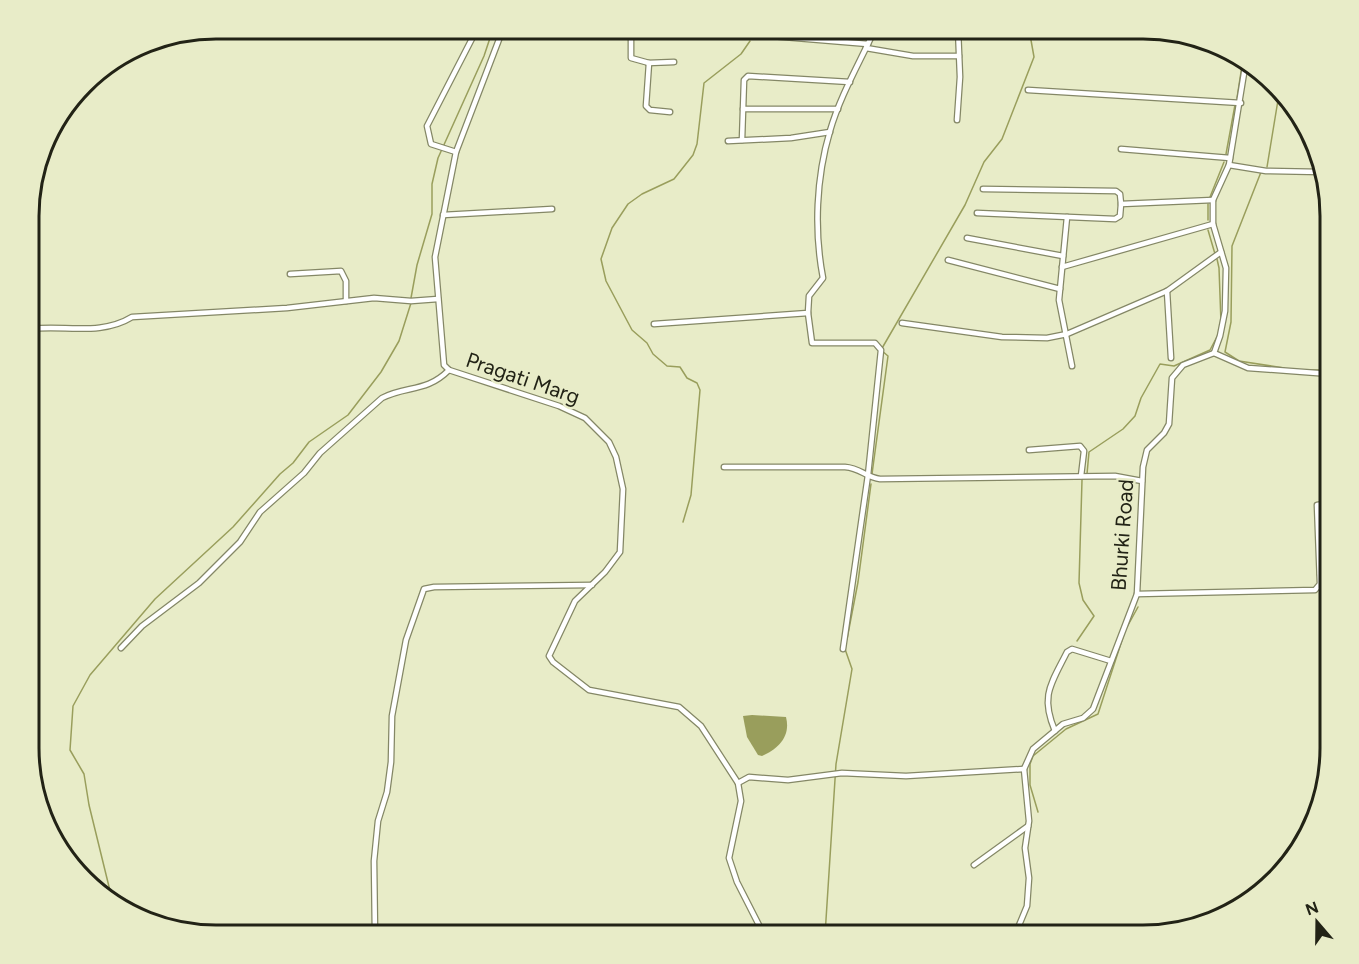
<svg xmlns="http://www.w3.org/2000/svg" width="1359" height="964" font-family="Figtree,sans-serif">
<rect width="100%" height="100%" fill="#e8ecc8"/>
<path fill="#999e5c" d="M752 715 786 717C791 737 778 749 762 756L758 755 747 737 743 716Z"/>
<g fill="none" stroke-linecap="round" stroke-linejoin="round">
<g stroke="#999e5c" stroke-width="1.5">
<polyline points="753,29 753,30"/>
<polyline points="1237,98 1243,59"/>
<polyline points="1226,154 1235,105"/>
<polyline points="1267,167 1279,94"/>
<polyline points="1261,172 1232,246 1231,322 1225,352 1239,361 1284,368"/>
<polyline points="1210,197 1224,162"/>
<polyline points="1208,220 1208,204"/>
<polyline points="1208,230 1215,254"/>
<polyline points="1217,259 1219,268 1221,323"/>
<polyline points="411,298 417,265 432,214 432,184 438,158 484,56 493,29"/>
<polyline points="1301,370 1330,370"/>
<polyline points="872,474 888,356 881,350 965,205 984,162 1002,139 1034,57 1029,29"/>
<polyline points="1087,474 1089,452 1123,429 1135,416 1141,398 1160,364 1174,366 1210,350 1219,333"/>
<polyline points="683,522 691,495 700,390 697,383 687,378 680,367 667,366 653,354 647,343 632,330 606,281 601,259 612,228 628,204 642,194 674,179 693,155 697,144 704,83 741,54 750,41"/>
<polyline points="1127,627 1138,607"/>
<polyline points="847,639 858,582 871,484"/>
<polyline points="1077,641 1094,616 1083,600 1079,583 1082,480"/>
<polyline points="1038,812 1030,785 1030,764 1033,756 1066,729 1098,714 1124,634"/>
<polyline points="113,903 89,805 84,774 70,750 73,706 90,675 155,599 233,527 280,474 293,463 309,442 348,415 381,372 399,341 411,303"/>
<polyline points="825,935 836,764 852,669 845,649"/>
</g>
<g stroke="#848766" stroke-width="7">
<g id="street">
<polyline points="503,29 456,152 435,257 444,365 449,370 559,406 585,418 609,442 616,457 623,489 620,552 605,572 575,601 549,656 553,662 589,690 679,707 701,726 738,783 741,801 729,858 737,882 764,935"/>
<polyline points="631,29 631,58 649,63 646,106 650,110 670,112"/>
<polyline points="685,29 868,44"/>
<polyline points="866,48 913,56 959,56"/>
<polyline points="648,63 674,62"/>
<polyline points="1028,90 1241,103"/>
<polyline points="743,109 838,109"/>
<polyline points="957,120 960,77 958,29"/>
<polyline points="742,140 744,80 748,76 850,82"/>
<polyline points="728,141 791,138 830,132"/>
<polyline points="1121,149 1230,158"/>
<polyline points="456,152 431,144 427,126 477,29"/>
<polyline points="1229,165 1266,171 1321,172"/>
<polyline points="983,189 1116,191 1120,194 1121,204 1213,200"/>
<polyline points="977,213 1115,219 1120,216 1121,204"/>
<polyline points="443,215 552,209"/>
<polyline points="1067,217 1059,300 1072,366"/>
<polyline points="967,238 1063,256"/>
<polyline points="948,260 1060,289"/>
<polyline points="1062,267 1213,224"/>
<polyline points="290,274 341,271 346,281 346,301"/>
<polyline points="1167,291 1171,358"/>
<polyline points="808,313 812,343 875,343 881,350 868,475 843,649"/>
<polyline points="902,323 1002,337 1047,338 1067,334 1167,291 1221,252"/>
<path d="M654 324 808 313 809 296 823 278C814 231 816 178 830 131 840 96 860 62 875 29"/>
<path d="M30 329C65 325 101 336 132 317L287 308 374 298 411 301 438 299"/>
<polyline points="1214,353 1220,336 1225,311 1226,268 1213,224 1213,200 1229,165 1246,61"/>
<polyline points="1029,450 1080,446 1084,451 1081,476"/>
<path d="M724 467H845C860 468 866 477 880 479L1115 476 1142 481"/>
<polyline points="1320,574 1330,575"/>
<polyline points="1137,594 1315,590 1320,584 1317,505 1330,503"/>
<path d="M121 648 142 626 199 583 240 542 260 512 304 473 320 453 382 398C407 385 426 393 449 370"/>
<path d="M1055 731C1040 696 1051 684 1067 652L1072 649 1111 661"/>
<polyline points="738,783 749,777 788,780 842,773 906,776 1024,769"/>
<polyline points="974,865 1028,826"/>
<polyline points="375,935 374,861 378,821 387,792 391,762 392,716 406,640 424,589 434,587 592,585"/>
<polyline points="1015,935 1027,906 1029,878 1025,848 1029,821 1024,769 1033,749 1063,724 1083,718 1093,709 1137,594 1143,467 1147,450 1164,433 1169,424 1172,378 1183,365 1214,353 1248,368 1330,374"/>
</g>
</g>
<use href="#street" stroke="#fff" stroke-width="4.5"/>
</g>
<g text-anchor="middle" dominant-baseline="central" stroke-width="5" stroke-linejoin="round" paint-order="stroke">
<g font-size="21" fill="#222316" stroke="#e8ecc8">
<text transform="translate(523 378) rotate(19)">Pragati Marg</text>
<text transform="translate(1122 535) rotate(-86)">Bhurki Road</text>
</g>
</g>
<path d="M0 0H1359V964H0ZM216 39H1143A177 177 0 0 1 1320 216V748A177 177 0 0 1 1143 925H216A177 177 0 0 1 39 748V216A177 177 0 0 1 216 39Z" fill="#e8ecc8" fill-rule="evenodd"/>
<path fill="none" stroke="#222316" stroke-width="3" d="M216 39H1143A177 177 0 0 1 1320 216V748A177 177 0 0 1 1143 925H216A177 177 0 0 1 39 748V216A177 177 0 0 1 216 39Z"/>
<g transform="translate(1317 922) rotate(340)" stroke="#e8ecc8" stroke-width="4.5" paint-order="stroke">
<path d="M0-4.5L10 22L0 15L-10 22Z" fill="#222316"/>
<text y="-9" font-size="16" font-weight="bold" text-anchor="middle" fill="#222316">N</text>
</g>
</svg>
